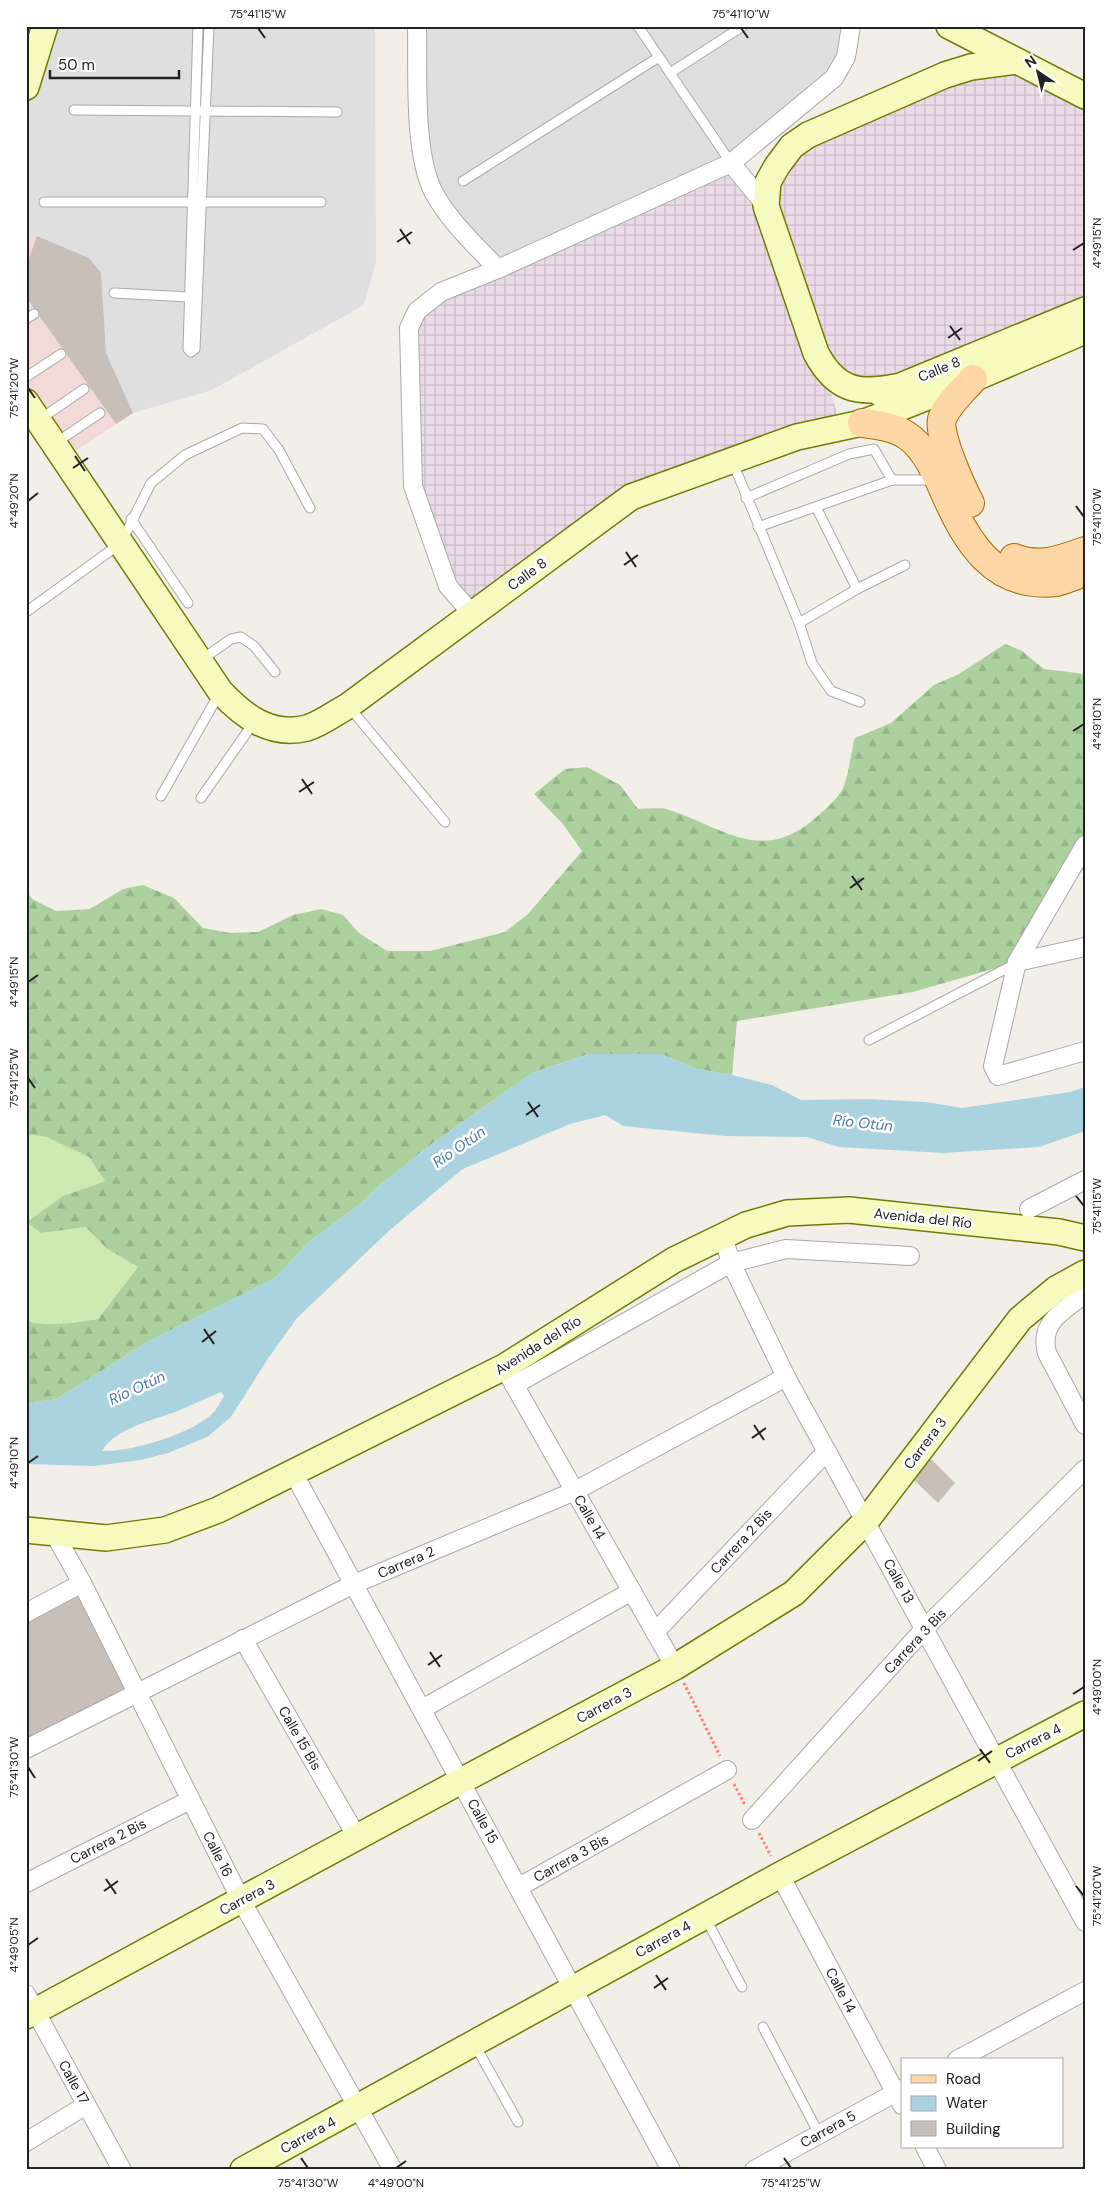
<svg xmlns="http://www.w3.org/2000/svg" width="1111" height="2196" font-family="'DM Sans',sans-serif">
<defs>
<pattern id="industrial-grid" width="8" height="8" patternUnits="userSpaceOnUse" patternTransform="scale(1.25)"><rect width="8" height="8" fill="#ebdbe8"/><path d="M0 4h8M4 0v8" fill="none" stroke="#c9bcc7"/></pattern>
<pattern id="forest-firs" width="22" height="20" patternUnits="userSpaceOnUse" patternTransform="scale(1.25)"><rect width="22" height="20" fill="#add19e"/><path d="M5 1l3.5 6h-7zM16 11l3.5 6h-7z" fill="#95b388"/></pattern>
</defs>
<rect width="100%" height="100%" fill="#f2efe9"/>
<g fill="#e0dfdf">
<polygon points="45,26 375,26 376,262 364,305 212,390 133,413 106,353 89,258 26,231 26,87"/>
<polygon points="417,26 851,26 846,57 731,163 498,269 433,192"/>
</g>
<polygon fill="#f2dad9" points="26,231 89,258 101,273 106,353 133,413 63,459 26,402"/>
<polygon fill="url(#industrial-grid)" points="990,64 1085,96 1085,310 895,387 828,384 838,416 631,497 472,614 448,586 413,486 417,311 731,163 765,206 792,146"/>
<path fill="#cdebb0" d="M26 1134 47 1136 89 1157 105 1181 63 1196 41 1233 86 1227 106 1248 138 1267 98 1319C74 1323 50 1327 26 1321Z"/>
<path fill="url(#forest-firs)" d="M1005 644 1022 651 1044 669 1085 674V845L1017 962 913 992 737 1021 732 1075 697 1069 661 1054H589L532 1073 429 1146 376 1188 360 1204 310 1241 275 1278 149 1341 57 1399 26 1404V1321C50 1327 74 1323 98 1319L138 1267 106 1248 86 1227 41 1233 27 1222 63 1196 105 1181 89 1157 47 1137 26 1134V890L32 899 56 911 90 909 123 889 143 885 174 898 203 928 230 933 258 932 293 915 321 909 343 915 359 933 387 951H430L505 932 528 914 582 851 562 823 534 794 565 769 587 767 620 785 638 809C648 809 660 807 669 810 723 827 760 864 813 820 822 812 837 800 842 790 848 780 851 751 855 738L891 723 934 685 959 674Z"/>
<path fill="#aad3df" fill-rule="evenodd" d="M589 1054H661L697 1069 732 1075 772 1085 801 1100 867 1099 926 1102 962 1108 1070 1092 1085 1087V1131L1039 1147 943 1153 839 1147 807 1137 725 1136 623 1126 605 1115 570 1124 463 1169 448 1181 390 1230 297 1318 267 1360 231 1417 207 1437 168 1453 141 1460 94 1466 26 1464V1404L57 1399 149 1341 275 1278 310 1241 360 1204 376 1188 429 1146 532 1073ZM221 1392 224 1396C221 1401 218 1407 214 1412 193 1434 131 1452 102 1451 114 1429 156 1419 178 1411 192 1405 206 1398 221 1392Z"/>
<g fill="#c7bfb8">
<polygon points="37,236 89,258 101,273 106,353 133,413 116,424 26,297 26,267"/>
<polygon points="930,1458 955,1483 938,1503 913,1479"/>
<polygon points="81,1593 133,1685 27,1739 26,1623"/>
</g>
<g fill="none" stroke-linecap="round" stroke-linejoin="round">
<g stroke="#a9a9a9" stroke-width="11">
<g id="lane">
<polyline points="198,26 188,349 191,352 195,349 209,26"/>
<polyline points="638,26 731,163"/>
<polyline points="670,73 743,26"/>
<polyline points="74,110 337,112"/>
<polyline points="463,181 659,57"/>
<polyline points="44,202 321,202"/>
<polyline points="114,293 189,297"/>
<polyline points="26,319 34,314"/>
<polyline points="26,377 61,354"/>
<polyline points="39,420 84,389"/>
<polyline points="54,444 100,413"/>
<polyline points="733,463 799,623 857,589 905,565"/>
<polyline points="892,480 934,480"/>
<polyline points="746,498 849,454 874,449 892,480 758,527"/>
<polyline points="816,507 857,589"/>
<polyline points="131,519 188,603"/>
<polyline points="26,612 121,543 151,483 185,455 242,428 263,429 279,450 310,508"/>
<polyline points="799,623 812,663 831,691 860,702"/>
<polyline points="201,660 231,639 241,637 254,646 275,672"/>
<polyline points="350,708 445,822"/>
<polyline points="161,796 219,694"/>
<polyline points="201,798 254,722"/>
<polyline points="869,1040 1017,963"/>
<polyline points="705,1917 742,1987"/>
<polyline points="763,2027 819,2134"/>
<polyline points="475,2045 518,2122"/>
</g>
</g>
<g stroke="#a9a9a9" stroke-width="20">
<g id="street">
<path d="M417 26C418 72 413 154 434 193 450 222 475 245 498 269"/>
<polyline points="731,163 766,206"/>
<polyline points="472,614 448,586 413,486 409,328 417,311 441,292 498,269 731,163 834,78 846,57 851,26"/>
<polyline points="1085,845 1017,962 993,1066 998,1076 1085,1051"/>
<polyline points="1017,962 1085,947"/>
<polyline points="1029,1209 1085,1180"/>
<polyline points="723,1236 731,1263 786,1377 1085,1922"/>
<path d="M1085 1294C1063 1311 1039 1322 1047 1353L1085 1425"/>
<polyline points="508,1374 675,1667"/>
<polyline points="514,1385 731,1263 786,1249 910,1256"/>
<polyline points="294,1474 671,2170"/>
<polyline points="54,1533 82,1583 241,1900 393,2170"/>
<polyline points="26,1613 82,1583"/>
<polyline points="655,1632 827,1451"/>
<polyline points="243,1639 357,1837"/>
<polyline points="422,1709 632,1591"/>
<polyline points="26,1749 354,1584 575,1491 786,1377"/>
<polyline points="752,1820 925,1628 1085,1469"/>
<polyline points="780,1875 902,2105"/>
<polyline points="26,1883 190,1800"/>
<polyline points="519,1887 727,1770"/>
<polyline points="26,1994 122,2170"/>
<polyline points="957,2060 1085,1991"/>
<polyline points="26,2142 86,2105"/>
<polyline points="925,2147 937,2170"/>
<polyline points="754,2170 902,2089"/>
</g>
</g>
<g stroke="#707d05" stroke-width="28">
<g id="secondary">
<polyline points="949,26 1085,96"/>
<polyline points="26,87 45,26"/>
<path d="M895 387C857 395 835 389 816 353L766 206 768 182 777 166 792 146 808 135 945 75 971 67 1017 61"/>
<polyline points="881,394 1085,310"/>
<path d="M26 402 220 691C244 717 271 737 307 728 321 724 335 713 348 706L631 497 797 437 862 423 973 379 1085 331"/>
<polyline points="26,1530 106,1538 165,1530 218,1510 504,1367 674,1260 746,1225 787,1213 849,1210 1059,1232 1085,1238"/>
<polyline points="26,2016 461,1781 675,1667 794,1593 866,1521 1020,1319 1056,1289 1085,1273"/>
<polyline points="243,2170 780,1875 1085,1714"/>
</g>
</g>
<g stroke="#a06b00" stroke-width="30">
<g id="primary">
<path d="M862 423C877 425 894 427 906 435 924 446 936 472 944 491 966 541 993 589 1056 582 1065 580 1076 575 1085 572"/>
<path d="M970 503C962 488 937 433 942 419 948 403 962 392 973 379"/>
<path d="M1014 558C1040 568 1060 560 1085 551"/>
</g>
</g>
<g stroke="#fa8072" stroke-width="3" stroke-dasharray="2.5 2.5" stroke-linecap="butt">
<polyline points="684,1683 720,1756"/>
<polyline points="734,1784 745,1805"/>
<polyline points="759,1833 771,1856"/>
</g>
<use href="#lane" stroke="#fff" stroke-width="9"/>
<use href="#street" stroke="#fff" stroke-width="18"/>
<use href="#secondary" stroke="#f7fabf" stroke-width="25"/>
<use href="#primary" stroke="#fcd6a4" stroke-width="28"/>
</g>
<path fill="none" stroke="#222" stroke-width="2" d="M258 28 265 38M741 28 748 38M400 229 410 244M397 242 412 232M1073 250 1084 243M950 326 960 340M948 338 962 328M28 388 35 398M75 456 85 471M73 468 88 458M28 501 38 493M1076 506 1084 517M626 552 636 567M624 565 638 555M1073 731 1084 724M302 779 312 794M299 792 314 782M852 876 862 890M850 888 864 878M28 982 38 975M28 1078 35 1088M528 1102 538 1117M526 1115 540 1105M1076 1196 1084 1206M204 1329 214 1344M202 1342 216 1331M754 1425 764 1440M752 1438 766 1428M28 1463 38 1456M430 1652 440 1667M428 1665 442 1655M1073 1694 1084 1687M980 1749 990 1763M978 1761 992 1751M28 1767 35 1778M106 1879 116 1894M1076 1886 1084 1896M104 1891 118 1881M28 1945 38 1938M656 1975 666 1990M654 1988 668 1978M301 2158 308 2168M784 2158 791 2168M396 2168 406 2161"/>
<g text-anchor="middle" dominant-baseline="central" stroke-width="5" stroke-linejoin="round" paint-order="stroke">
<g font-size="14" fill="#222" stroke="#fff">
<text transform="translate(939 369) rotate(-22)">Calle 8</text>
<text transform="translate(527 574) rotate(-36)">Calle 8</text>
<text transform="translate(923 1218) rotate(6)">Avenida del Río</text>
<text transform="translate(538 1345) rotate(-32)">Avenida del Río</text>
<text transform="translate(925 1443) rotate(-53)">Carrera 3</text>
<text transform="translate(590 1517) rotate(60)">Calle 14</text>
<text transform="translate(741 1541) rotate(-47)">Carrera 2 Bis</text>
<text transform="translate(406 1562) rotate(-23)">Carrera 2</text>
<text transform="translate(899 1581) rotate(61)">Calle 13</text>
<text transform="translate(915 1641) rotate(-47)">Carrera 3 Bis</text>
<text transform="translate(604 1705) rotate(-28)">Carrera 3</text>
<text transform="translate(300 1738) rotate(60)">Calle 15 Bis</text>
<text transform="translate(1033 1741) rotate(-27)">Carrera 4</text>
<text transform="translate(483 1821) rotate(61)">Calle 15</text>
<text transform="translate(108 1841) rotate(-27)">Carrera 2 Bis</text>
<text transform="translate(218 1854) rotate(63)">Calle 16</text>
<text transform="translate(571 1858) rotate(-29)">Carrera 3 Bis</text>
<text transform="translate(247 1897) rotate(-28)">Carrera 3</text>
<text transform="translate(663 1939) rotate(-29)">Carrera 4</text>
<text transform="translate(841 1990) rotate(62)">Calle 14</text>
<text transform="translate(74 2082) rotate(61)">Calle 17</text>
<text transform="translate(828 2129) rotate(-29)">Carrera 5</text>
<text transform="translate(308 2135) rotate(-29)">Carrera 4</text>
</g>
<g font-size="15" font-style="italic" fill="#4a7aab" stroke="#fff">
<text transform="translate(863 1123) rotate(6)">Río Otún</text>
<text transform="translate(459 1147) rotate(-35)">Río Otún</text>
<text transform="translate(137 1388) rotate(-25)">Río Otún</text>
</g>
</g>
<rect width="1111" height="2196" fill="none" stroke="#ffffff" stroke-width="55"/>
<rect x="901" y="2058" width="162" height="90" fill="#ffffff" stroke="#a7a7a7"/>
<rect x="911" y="2075" width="25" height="8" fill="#fcd6a4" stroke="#a7a7a7"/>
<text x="946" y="2084" font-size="15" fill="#222222">Road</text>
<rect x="911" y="2096" width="25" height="15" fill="#aad3df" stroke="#a7a7a7"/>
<text x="946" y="2108" font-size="15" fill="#222222">Water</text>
<rect x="911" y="2121" width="25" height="15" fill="#c7bfb8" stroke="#a7a7a7"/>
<text x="946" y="2134" font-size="15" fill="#222222">Building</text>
<g transform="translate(1038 72) rotate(325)" stroke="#ffffff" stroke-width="4" paint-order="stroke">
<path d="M0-4L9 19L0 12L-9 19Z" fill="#222222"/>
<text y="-8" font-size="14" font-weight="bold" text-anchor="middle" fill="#222222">N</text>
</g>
<path d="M50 70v8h129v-8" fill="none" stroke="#222222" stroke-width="2.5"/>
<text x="58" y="70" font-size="15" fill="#222222" stroke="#ffffff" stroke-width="4" paint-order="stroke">50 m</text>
<rect x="28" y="28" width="1056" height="2140" fill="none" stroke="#222" stroke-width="2"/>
<g font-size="12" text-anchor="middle" fill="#222">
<text x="258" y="18">75°41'15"W</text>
<text x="741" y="18">75°41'10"W</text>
<text transform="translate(1097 243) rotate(-90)" y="4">4°49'15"N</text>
<text transform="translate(14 388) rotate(-90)" y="4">75°41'20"W</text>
<text transform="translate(14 501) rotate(-90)" y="4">4°49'20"N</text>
<text transform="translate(1097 517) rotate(-90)" y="4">75°41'10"W</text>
<text transform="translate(1097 724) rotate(-90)" y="4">4°49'10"N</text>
<text transform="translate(14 982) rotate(-90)" y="4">4°49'15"N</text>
<text transform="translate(14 1078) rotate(-90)" y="4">75°41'25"W</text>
<text transform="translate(1097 1206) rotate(-90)" y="4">75°41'15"W</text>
<text transform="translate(14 1463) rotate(-90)" y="4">4°49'10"N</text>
<text transform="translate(1097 1687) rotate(-90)" y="4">4°49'00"N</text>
<text transform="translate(14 1767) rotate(-90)" y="4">75°41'30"W</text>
<text transform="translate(1097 1896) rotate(-90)" y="4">75°41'20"W</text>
<text transform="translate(14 1945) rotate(-90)" y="4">4°49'05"N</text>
<text x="308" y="2187">75°41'30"W</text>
<text x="396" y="2187">4°49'00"N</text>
<text x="791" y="2187">75°41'25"W</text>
</g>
</svg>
